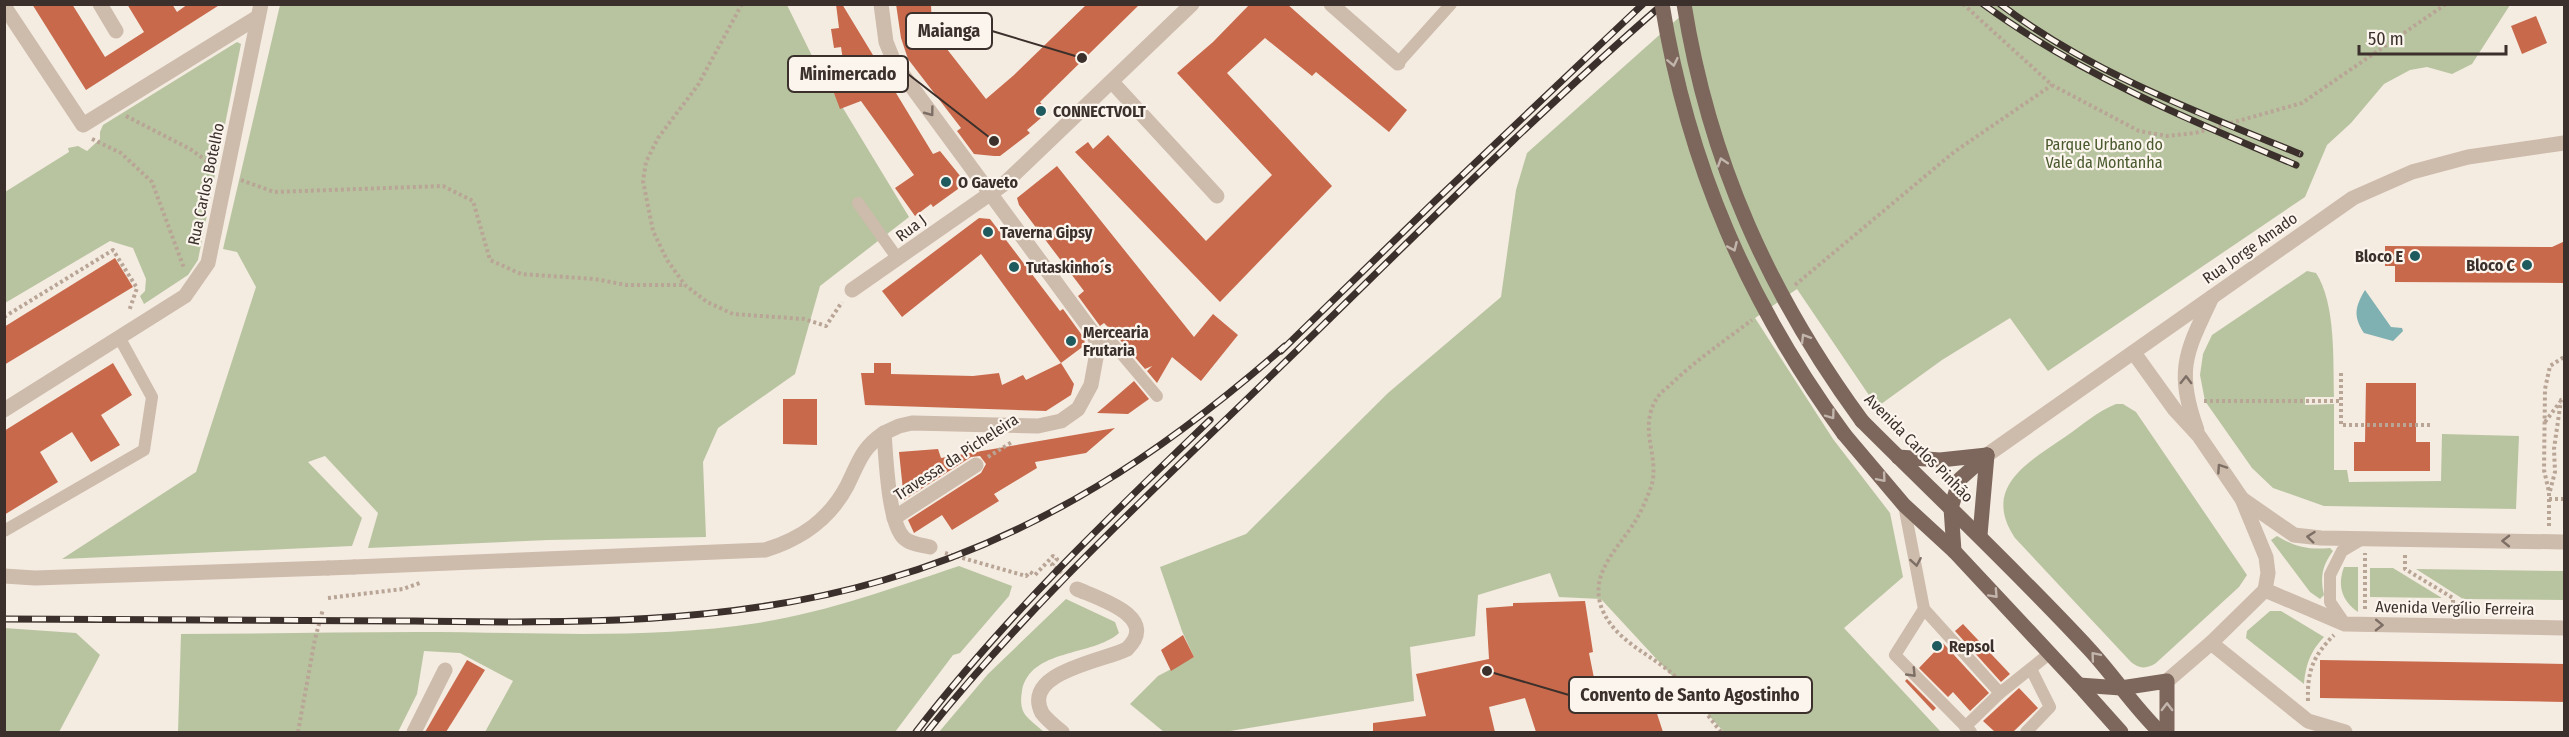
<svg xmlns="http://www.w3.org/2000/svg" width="2569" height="737" font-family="'Fira Sans Condensed',sans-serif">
<rect width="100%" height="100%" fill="#f4ebe1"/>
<g fill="#b8c4a0">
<polygon points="280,5 787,5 815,62 909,217 820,286 795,374 718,428 703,462 706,537 548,540 368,548 378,513 325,456 308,462 362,518 352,546 62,559 196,472 256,287 237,252 223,249"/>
<polygon points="1693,5 2510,5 2472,64 2452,74 2427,67 2410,70 2384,84 2351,123 2327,145 2305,197 2048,371 2010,318 1942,360 1877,407 1797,289 1755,318 1833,439 1890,513 1903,577 1844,628 1941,732 1724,732 1601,599 1559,597 1550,573 1478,595 1475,636 1410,647 1414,701 1224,732 1164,732 1130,704 1158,676 1194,657 1182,631 1160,567 1246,534 1388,393 1501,297 1516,190 1527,153"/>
<polygon points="237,42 241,44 198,260 188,275 144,304 140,296 145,291 146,279 133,248 110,241 5,303 5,192 69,152 68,148 78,146 87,151 100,139 100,132 103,125"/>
<path d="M2307 271 2316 273C2336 304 2333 360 2334 397H2305V405L2334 404V470H2347L2349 482 2441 481 2442 434 2519 436 2516 509 2324 506 2273 488 2252 468 2205 401 2200 375 2203 354 2212 335Z"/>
<path d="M2116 404H2123L2136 412 2247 575 2239 587 2156 663C2147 669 2139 669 2131 662L2015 538C1981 487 2029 462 2065 437 2081 426 2098 411 2116 404Z"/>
<path d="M2277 536C2295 547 2309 550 2330 548L2333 551C2322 566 2320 577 2324 595L2320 599 2310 592 2271 540Z"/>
<path d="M959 566 1012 586 1009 596 960 653 953 655 895 732H485L513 681 460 653 424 651 417 694 398 732H178L181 634C260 634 338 632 417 632 530 632 646 640 758 623 827 612 893 588 959 566Z"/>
<path d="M2344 567H2358V612C2342 601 2337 586 2344 567Z"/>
<polygon points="2370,568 2393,568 2442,598 2370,597"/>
<polygon points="2416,569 2564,571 2564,600 2463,599"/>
<path d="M1066 599 1115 622 1119 633C1092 657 1030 648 1022 691 1018 715 1028 717 1044 732H939L988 674Z"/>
<path d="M2270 611H2281L2324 637C2310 652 2306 664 2304 684L2246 638 2247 631Z"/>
<polygon points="4,628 76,633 100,655 59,732 5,732"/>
</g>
<path fill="#7fb0b2" d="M2365 290 2391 327 2402 328 2403 331 2393 341 2364 333C2353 316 2355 307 2365 290Z"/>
<g fill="#c8694b">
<polygon points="32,4 72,4 105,57 144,32 127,4 172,4 177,12 188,4 221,4 86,90"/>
<polygon points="836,4 842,4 933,154 940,151 961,177 958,189 933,207 931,204 915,216 895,188 914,175 861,101 840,109 829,80 845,74 841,47 834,48 831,29 839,28"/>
<polygon points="896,4 931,4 932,30 986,99 1014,75 1087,4 1140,4 1040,102 1048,112 1027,130 1030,133 1000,156 994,156 974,154 957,131 961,128 908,59 901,38"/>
<polygon points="1250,4 1287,4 1407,110 1389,132 1316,72 1312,76 1265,38 1227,73 1332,186 1220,302 1075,152 1088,142 1093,149 1108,135 1206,241 1272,175 1177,73 1213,42"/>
<polygon points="2536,16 2547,43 2522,54 2511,26"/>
<polygon points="1057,166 1194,337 1213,314 1238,335 1201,381 1172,357 1157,383 1147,371 1152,366 1145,369 1115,334 1104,323 1100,326 1078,296 1084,291 1019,205 1017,198"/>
<polygon points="979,218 990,219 1060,311 1063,309 1084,338 1085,345 1061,363 1074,384 1071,395 1046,411 865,405 861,373 874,373 874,363 891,363 891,374 973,376 999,373 1002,385 1023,375 1026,380 1061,363 981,254 902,317 882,291"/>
<polygon points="2565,241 2565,283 2395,282 2395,266 2385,266 2385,246 2552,247"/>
<polygon points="115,258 133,287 4,365 4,327"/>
<polygon points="113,363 132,395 101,415 120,445 91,462 72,432 40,452 58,482 4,515 4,431"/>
<polygon points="1134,381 1149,399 1128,414 1097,413"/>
<polygon points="2366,383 2416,383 2416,442 2430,442 2430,471 2354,471 2354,442 2365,442"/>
<polygon points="783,399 817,399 817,445 783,444"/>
<polygon points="1115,428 1086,453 1035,462 1037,468 994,494 999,501 952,530 942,515 914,533 908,520 981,473 986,464 980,456 971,457 904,500 899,452 938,449 941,458"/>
<polygon points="1585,601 1593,652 1589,653 1597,693 1646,680 1663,732 1536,732 1525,698 1489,707 1495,732 1373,732 1373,723 1426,716 1416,674 1489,659 1486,608 1513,606 1513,603"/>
<polygon points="1963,624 2010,674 2001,682 1955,631"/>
<polygon points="1183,635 1194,657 1171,671 1161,650"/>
<polygon points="1943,643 1989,693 1970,711 1953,692 1948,697 1919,668"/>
<polygon points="467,660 485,670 446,732 425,732"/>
<polygon points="2320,660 2565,664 2565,702 2320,698"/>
<polygon points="1907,679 1936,708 1933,711 1905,681"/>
<polygon points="2019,688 2038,708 2013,732 1995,732 1983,721"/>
</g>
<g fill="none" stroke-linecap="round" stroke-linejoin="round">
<g stroke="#b9a596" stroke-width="4" stroke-dasharray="3 3" stroke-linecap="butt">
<polyline points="742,4 698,85 658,138 646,162 643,181 653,231 667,260 685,285 707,302 733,314 804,319 826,326 842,302"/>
<polyline points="1963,4 2052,85 2139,131 2167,136 2195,133 2302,103 2446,4"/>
<polyline points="126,116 190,149 211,164"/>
<polyline points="92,139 121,153 152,182 184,268"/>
<polyline points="241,180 274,192 443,186 473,201 490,260 521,274 595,279 626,285 685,285"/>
<polyline points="1795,285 1954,152 2052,85"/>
<polyline points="4,317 113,250 137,288 129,311"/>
<polyline points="2341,373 2341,425 2430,425"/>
<polyline points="2204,401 2341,401"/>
<polyline points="2545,422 2560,402"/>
<polyline points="988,457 1012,442"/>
<polyline points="2550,491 2555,472 2554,449 2561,400 2564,399"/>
<polyline points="2549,499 2564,499"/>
<polyline points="2549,526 2549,492 2544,470 2545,389 2550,366 2564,357"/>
<polyline points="945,553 1026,576 1030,572 1035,575 1053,556 1057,559 1052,565 1067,577"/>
<polyline points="2405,555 2405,569 2453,598 2453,611"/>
<polyline points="328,598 403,589 420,583"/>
<polyline points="2365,609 2365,553"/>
<path d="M2308 701C2307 671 2313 656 2334 635"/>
<polyline points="298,732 315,639 323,609"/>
<path d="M1721 732C1707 715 1694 695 1678 679 1654 655 1616 643 1602 609 1588 573 1619 548 1636 520 1642 510 1647 498 1651 487 1661 457 1637 430 1657 398 1660 393 1666 389 1670 385 1695 361 1724 341 1752 320"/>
</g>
<g stroke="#cdbbac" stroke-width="12">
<polyline points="1398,63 1451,4"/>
<polyline points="858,203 898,259"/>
<polyline points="1093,333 1109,339 1157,396"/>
<polyline points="1904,505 1924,609 2000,693 2049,654"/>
<polyline points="4,531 144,450 152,397 119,337"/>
<polyline points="1924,609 1895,655 1971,732"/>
<polyline points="2345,624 2330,602 2330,575 2342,551 2364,538"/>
<polyline points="1965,727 2000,693"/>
<polyline points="2026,732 2050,707 2031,669"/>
</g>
<g stroke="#cdbbac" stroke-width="15">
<polyline points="100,4 116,31"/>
<path d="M881 4 886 42 895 64 1093 333 1098 347 1091 385 1078 409 1061 421 1038 426 912 423 899 426 884 433C886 456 888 523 904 538 910 544 921 545 930 547"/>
<polyline points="1331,4 1398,63"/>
<polyline points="4,6 83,125 258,17"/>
<polyline points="1112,82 1217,196"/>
<polyline points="852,290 1004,184 1192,4"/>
<polyline points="2134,353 2175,410 2199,436 2242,499 2266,557 2268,573 2265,590 2211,643 2167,681"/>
<polyline points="4,410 185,296 208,263 261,4"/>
<path d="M2197 430C2175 370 2186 352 2212 297"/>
<polyline points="1987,455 2353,198 2412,172 2468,157 2564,143"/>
<polyline points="2242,499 2294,535 2321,538 2564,542"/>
<polyline points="894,518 976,465"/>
<path d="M354 567 765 550C801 539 829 520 847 486 859 462 861 449 884 433"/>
<polyline points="4,576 35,578 328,568"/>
<polyline points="2265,590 2345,624 2564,628"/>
<polyline points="2211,643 2308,721 2345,732"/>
<polyline points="414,732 445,670"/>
<path d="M1062 732C1056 727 1047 720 1042 713 1021 672 1104 661 1127 649 1160 617 1100 599 1077 589"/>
</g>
<g stroke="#7d675c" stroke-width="15">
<path d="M1862 421C1938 497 2016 570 2090 650 2114 676 2134 707 2160 732"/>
<polyline points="1844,434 1904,505 1954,551 2079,685 2121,732"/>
<polyline points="1898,457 1940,460 1987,455"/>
<polyline points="1980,535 1987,455"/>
<polyline points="1954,551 1951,508 1960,479 1987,455"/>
<polyline points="2079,685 2121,688 2167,681 2167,732"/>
</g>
<g stroke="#3b302b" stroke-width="7">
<g id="rail">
<path d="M1983 4C2079 74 2187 119 2296 165"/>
<path d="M2000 4C2089 72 2197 112 2300 154"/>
<polyline points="1281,351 1436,200 1643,4"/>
<path d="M4 619C138 619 272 620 405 621 566 623 728 626 884 580 1040 535 1164 452 1285 346"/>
<path d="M916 732C1003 619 1107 519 1210 420"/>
<path d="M927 732C1033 600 1160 484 1281 366 1407 244 1530 119 1663 4"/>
</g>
</g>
<use href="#rail" stroke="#fbf5ee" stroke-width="4.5" stroke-dasharray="14" stroke-linecap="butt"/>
<polyline stroke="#cdbbac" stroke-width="15" points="328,568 354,567"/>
<g stroke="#7d675c" stroke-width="15">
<path d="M1662 4C1688 165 1748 303 1844 434"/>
<path d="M1684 4C1709 161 1769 294 1862 421"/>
</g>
</g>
<defs><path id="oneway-chevron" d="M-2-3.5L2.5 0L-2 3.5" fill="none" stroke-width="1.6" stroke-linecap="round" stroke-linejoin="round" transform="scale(1.5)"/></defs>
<g stroke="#c2b5ac">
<use href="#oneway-chevron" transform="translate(1673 62) rotate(78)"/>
<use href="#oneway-chevron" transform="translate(1722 162) rotate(-108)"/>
<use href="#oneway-chevron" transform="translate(1733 247) rotate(66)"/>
<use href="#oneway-chevron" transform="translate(1805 338) rotate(-121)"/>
<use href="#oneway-chevron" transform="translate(1831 415) rotate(54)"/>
<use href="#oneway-chevron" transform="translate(1882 478) rotate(50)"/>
<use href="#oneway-chevron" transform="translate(1994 594) rotate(47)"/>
<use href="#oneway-chevron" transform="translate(2095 656) rotate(-130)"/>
<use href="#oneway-chevron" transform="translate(2167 707) rotate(-90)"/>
</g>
<g stroke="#7d6f65">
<use href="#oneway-chevron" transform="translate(930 112) rotate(53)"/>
<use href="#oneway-chevron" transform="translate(2186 380) rotate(-89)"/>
<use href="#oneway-chevron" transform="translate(2221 468) rotate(-124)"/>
<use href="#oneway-chevron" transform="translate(2311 537) rotate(-174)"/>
<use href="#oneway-chevron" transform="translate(2506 541) rotate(-179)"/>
<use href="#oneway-chevron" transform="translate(1916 562) rotate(80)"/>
<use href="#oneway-chevron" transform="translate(2379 625) rotate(1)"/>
<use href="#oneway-chevron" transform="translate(1912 673) rotate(46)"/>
</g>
<g fill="#1f5a5e" stroke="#fbf5ee" stroke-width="2">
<circle cx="1041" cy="111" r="6"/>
<circle cx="946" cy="182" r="6"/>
<circle cx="988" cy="232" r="6"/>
<circle cx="2415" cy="256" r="6"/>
<circle cx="2527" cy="265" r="6"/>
<circle cx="1014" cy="267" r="6"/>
<circle cx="1071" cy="341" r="6"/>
<circle cx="1937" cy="646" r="6"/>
</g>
<g text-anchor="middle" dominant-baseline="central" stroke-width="4.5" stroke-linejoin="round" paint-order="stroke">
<g font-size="16" font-weight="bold" fill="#3b302b" stroke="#fbf5ee" text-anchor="start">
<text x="1053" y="111">CONNECTVOLT</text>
<text x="958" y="182">O Gaveto</text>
<text x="1000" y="232">Taverna Gipsy</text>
<text x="2403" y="256" text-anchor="end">Bloco E</text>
<text x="2515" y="265" text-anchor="end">Bloco C</text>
<text x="1026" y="267">Tutaskinho´s</text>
<text x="1083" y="332">Mercearia<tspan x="1083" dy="18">Frutaria</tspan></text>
<text x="1949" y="646">Repsol</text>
</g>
<g font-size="16" fill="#4a5a2e" stroke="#fbf5ee">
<text x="2104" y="144">Parque Urbano do<tspan x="2104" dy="18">Vale da Montanha</tspan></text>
</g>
<g font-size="16" fill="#3b302b" stroke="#fbf5ee">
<text transform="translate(206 184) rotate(-78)">Rua Carlos Botelho</text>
<text transform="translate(911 228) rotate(-37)">Rua J</text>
<text transform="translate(2250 248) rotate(-35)">Rua Jorge Amado</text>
<text transform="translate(1919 448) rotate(45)">Avenida Carlos Pinhão</text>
<text transform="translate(956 457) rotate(-33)">Travessa da Picheleira</text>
<text transform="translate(2455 608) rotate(1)">Avenida Vergílio Ferreira</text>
</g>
</g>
<path fill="none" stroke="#3b302b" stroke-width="2" d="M1082 58L992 31M994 141L908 74M1487 671L1569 695"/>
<g fill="#3b302b" stroke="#fbf5ee" stroke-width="2">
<circle cx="1082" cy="58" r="6"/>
<circle cx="994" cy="141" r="6"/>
<circle cx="1487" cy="671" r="6"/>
</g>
<g fill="#fbf5ee" stroke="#3b302b" stroke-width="2">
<rect x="906" y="13" width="86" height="36" rx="6"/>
<rect x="788" y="56" width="120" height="36" rx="6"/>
<rect x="1569" y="677" width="243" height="36" rx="6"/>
</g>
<g font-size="18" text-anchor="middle" font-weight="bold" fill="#3b302b">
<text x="949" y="37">Maianga</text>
<text x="848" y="80">Minimercado</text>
<text x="1690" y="701">Convento de Santo Agostinho</text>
</g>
<rect width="2569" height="737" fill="none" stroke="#3b302b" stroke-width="12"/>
<path d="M2359 45v9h147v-9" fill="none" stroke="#3b302b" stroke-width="3"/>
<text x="2368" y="45" font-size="18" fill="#3b302b" stroke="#fbf5ee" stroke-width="4.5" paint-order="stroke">50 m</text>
</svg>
